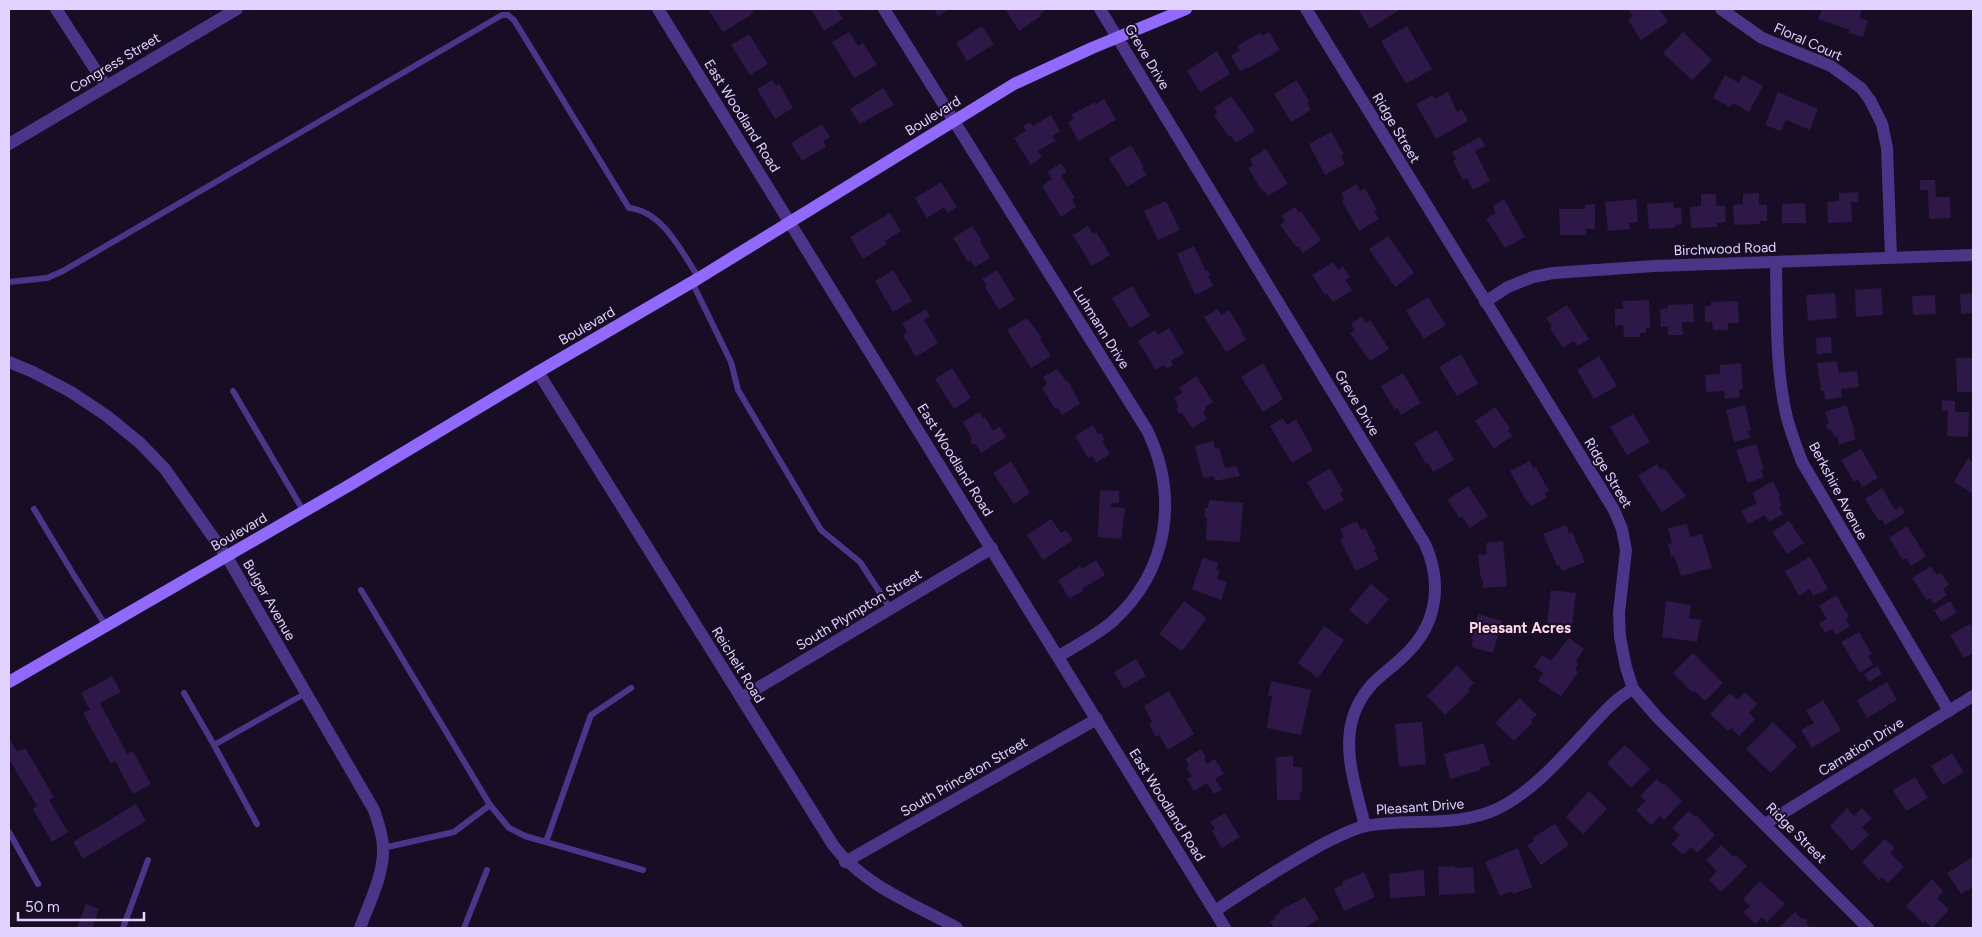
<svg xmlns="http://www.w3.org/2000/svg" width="1982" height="937" font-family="Figtree,sans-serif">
<rect width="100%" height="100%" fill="#170d25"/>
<g fill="#2d1848">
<polygon points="708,9 751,9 754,13 723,32"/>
<polygon points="811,9 837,9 843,19 824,31"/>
<polygon points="934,9 950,9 938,16"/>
<polygon points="1005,9 1047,9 1040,14 1041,16 1019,31"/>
<polygon points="1358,9 1398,9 1399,10 1370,29"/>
<polygon points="1628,9 1659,9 1668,22 1641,40 1628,20 1633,16"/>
<polygon points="1822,9 1862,9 1859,17 1868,21 1863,37 1848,33 1850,30 1818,19"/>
<polygon points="982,26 994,44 967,61 956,43"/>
<polygon points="1407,26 1432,69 1406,84 1381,41"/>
<polygon points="849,32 858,46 863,43 877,65 854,78 832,42"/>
<polygon points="1269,32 1280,50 1249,68 1248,67 1240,71 1231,56 1240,50 1237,46 1260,33 1262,36"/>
<polygon points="1683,32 1712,60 1692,80 1663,53"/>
<polygon points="749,34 768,64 750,75 731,45"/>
<polygon points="1217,51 1230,74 1200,92 1187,71"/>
<polygon points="1725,75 1739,83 1743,75 1763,86 1749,112 1733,103 1730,107 1713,98"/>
<polygon points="772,80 776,86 779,84 793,108 775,119 757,89"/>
<polygon points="1297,80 1309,102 1307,103 1311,110 1291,122 1274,94"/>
<polygon points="883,88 894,105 860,124 850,109"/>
<polygon points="1448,92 1457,112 1462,109 1468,121 1436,139 1416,104 1433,95 1435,99"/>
<polygon points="1778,92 1818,109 1810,130 1786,120 1781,131 1765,125"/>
<polygon points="1231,96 1255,130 1236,143 1231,136 1229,137 1214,115 1217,112 1214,108"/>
<polygon points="1104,99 1116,120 1078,141 1068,122 1074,119 1071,115 1095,102 1096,104"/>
<polygon points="1051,115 1060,131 1052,136 1055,141 1038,151 1042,157 1031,165 1014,138 1026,131 1023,126 1030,122 1033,126"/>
<polygon points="822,124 830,137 823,141 826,147 802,161 791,143"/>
<polygon points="1331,132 1344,154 1341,156 1345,164 1325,175 1309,144"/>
<polygon points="1480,137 1485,146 1475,151 1490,181 1473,190 1467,178 1463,180 1453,161 1456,159 1452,152"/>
<polygon points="1131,145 1144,167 1142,168 1147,175 1127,187 1109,158"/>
<polygon points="1266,149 1288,184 1268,196 1264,190 1262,191 1248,168 1253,165 1250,159"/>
<polygon points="1061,163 1067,172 1061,176 1075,198 1072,200 1076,207 1061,217 1042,186 1052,179 1047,172"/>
<polygon points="1920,180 1935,180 1936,197 1950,197 1951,218 1929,219 1928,190 1920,190"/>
<polygon points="941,182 957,207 947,213 944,207 927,218 915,198"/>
<polygon points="1356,184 1360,191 1365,188 1377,210 1374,211 1379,219 1359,231 1342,201 1344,199 1341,193"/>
<polygon points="1858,192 1859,202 1851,202 1852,222 1828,223 1827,202 1839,201 1839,193"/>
<polygon points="1759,193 1759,205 1767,205 1767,221 1760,221 1760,224 1734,225 1733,205 1743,204 1743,194"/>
<polygon points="1701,194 1716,194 1716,206 1725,206 1726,222 1717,223 1717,227 1691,228 1690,207 1701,206"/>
<polygon points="1504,199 1525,237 1505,248 1486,219 1496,213 1493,206"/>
<polygon points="1636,199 1638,222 1629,223 1630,229 1608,231 1605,202"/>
<polygon points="1166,201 1180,230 1158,240 1144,211"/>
<polygon points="1673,202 1674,208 1681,207 1682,224 1675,225 1675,228 1649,229 1647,204"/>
<polygon points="1805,203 1806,223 1782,223 1782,204"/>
<polygon points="1595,204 1595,229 1586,229 1586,235 1560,235 1559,209 1585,209 1585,205"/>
<polygon points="1295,207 1299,213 1301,211 1321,240 1303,253 1298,246 1296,247 1280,225 1285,221 1281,216"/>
<polygon points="890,213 901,231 885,241 887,244 863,259 850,237"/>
<polygon points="972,226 982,240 980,241 990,258 975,267 970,260 968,262 953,238"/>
<polygon points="1088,226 1093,234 1096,232 1110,255 1092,266 1073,235"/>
<polygon points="1388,236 1414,273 1395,287 1369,249"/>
<polygon points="1194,246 1206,271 1208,270 1211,275 1208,276 1213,286 1195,295 1177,254"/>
<polygon points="1333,262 1338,270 1343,266 1350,277 1345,280 1352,290 1333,302 1327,293 1325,295 1312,275"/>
<polygon points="893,270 912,301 893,312 875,281"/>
<polygon points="997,270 1015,300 999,310 985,287 987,286 982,279"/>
<polygon points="1132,286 1150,316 1130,328 1112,298"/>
<polygon points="1881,288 1883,315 1856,317 1855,290"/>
<polygon points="1835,293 1837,318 1808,321 1806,295"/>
<polygon points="1973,293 1973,313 1961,314 1960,294"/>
<polygon points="1935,295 1936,314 1913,315 1912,296"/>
<polygon points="1428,297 1446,325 1424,339 1406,311"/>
<polygon points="1649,300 1650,328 1646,328 1646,333 1640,333 1640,337 1624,337 1623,325 1615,326 1615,309 1623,309 1622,301"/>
<polygon points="1738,301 1739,323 1728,323 1728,330 1713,330 1712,322 1705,322 1705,306 1711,306 1711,302"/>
<polygon points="1693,304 1694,322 1682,322 1683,335 1668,335 1668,326 1661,327 1660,309 1668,308 1668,305"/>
<polygon points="1567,305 1589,339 1578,346 1574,341 1563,348 1550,328 1552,326 1546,318"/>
<polygon points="926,309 930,316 924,320 938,343 916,357 903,335 907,332 902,324"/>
<polygon points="1218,309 1221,315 1229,310 1242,331 1241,332 1246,340 1226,352 1204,317"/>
<polygon points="1362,316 1366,323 1370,320 1389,349 1370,361 1350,333 1355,330 1351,324"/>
<polygon points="1027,318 1042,338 1040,339 1051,356 1031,368 1007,330"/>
<polygon points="1169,328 1184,353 1171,361 1173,365 1167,369 1164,365 1156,370 1138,341 1155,330 1158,335"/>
<polygon points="1831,337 1832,353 1817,354 1816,338"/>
<polygon points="1461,354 1478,384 1457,396 1439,367"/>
<polygon points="1599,356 1617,386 1594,399 1577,370"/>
<polygon points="1956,358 1973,358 1973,392 1957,392"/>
<polygon points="1837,361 1839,373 1857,371 1859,387 1841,389 1842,397 1825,400 1824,391 1821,391 1817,363"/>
<polygon points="1263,363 1283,399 1263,412 1241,377"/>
<polygon points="1741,363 1743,389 1739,390 1740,397 1725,399 1724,391 1706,392 1705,375 1720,374 1720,365"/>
<polygon points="952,368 971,398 954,409 935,379"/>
<polygon points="1057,369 1067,382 1068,381 1080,404 1062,415 1058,408 1055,409 1042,388 1047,384 1043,377"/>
<polygon points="1403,373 1421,403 1401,415 1397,408 1395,410 1381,386"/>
<polygon points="1196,376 1213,402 1205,407 1206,410 1203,412 1207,419 1192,428 1182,413 1180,414 1176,408 1179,407 1174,398 1182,393 1179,388"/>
<polygon points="1942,400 1955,401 1955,412 1969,412 1968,437 1947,436 1948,411 1942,411"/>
<polygon points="1745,405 1751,430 1748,431 1750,438 1734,442 1726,410"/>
<polygon points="1846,405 1855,431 1853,431 1856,439 1839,445 1837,436 1834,437 1831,429 1828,430 1826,424 1829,423 1825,412"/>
<polygon points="1495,407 1510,428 1508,430 1512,436 1494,449 1475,421"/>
<polygon points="978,413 980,413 983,419 985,417 993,431 1000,426 1006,437 981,453 976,444 973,445 970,440 972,439 963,422"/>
<polygon points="1633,414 1650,442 1627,455 1610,427"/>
<polygon points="1283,418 1287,425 1296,419 1313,450 1292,463 1270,426"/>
<polygon points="1093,425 1098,434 1101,433 1105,440 1102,441 1110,454 1096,463 1092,456 1088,458 1075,436"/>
<polygon points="1437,430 1454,460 1433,472 1428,463 1426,464 1414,443"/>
<polygon points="1213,441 1215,449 1219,448 1225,468 1237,466 1240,476 1215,481 1213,476 1203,478 1195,446"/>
<polygon points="1756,444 1764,469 1761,470 1764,477 1748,483 1736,450"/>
<polygon points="1861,449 1878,478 1862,487 1858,479 1854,482 1841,460"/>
<polygon points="1968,458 1973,462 1973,494 1954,482"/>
<polygon points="1011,461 1030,493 1014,504 993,473"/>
<polygon points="1530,461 1533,468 1536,467 1549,491 1545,494 1547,498 1531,506 1527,500 1526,501 1510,471"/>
<polygon points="1657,464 1661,470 1664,468 1686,496 1662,512 1638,476"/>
<polygon points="1330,468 1343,491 1340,493 1344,500 1324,511 1307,482"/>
<polygon points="1773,481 1780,496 1778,497 1782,506 1779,508 1783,514 1769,522 1765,515 1748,524 1741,511 1757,503 1752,493"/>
<polygon points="1468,486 1488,516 1470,528 1462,516 1460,518 1447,500"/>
<polygon points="1882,488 1895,510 1901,506 1905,513 1885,525 1882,519 1879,521 1865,499"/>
<polygon points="1100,490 1119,491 1119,503 1111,503 1110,507 1125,508 1121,539 1098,537"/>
<polygon points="1209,500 1243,503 1240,542 1206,540 1207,518 1205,518 1205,508 1208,508"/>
<polygon points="1051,519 1061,533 1066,530 1073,540 1043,560 1027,535"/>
<polygon points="1357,521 1361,530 1365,528 1376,549 1374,550 1379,559 1356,571 1340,540 1344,537 1340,529"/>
<polygon points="1789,521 1804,543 1787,554 1772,532"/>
<polygon points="1687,524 1690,537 1702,534 1712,568 1681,576 1674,556 1671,557 1668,544 1672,543 1668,528"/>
<polygon points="1566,525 1569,533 1572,532 1585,562 1562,571 1559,565 1557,566 1543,534"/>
<polygon points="1907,526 1926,556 1911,566 1906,558 1903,560 1889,538"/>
<polygon points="1503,541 1507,586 1483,588 1483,580 1481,580 1478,555 1487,554 1486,543"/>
<polygon points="1203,557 1218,563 1216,570 1220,571 1217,579 1227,582 1221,600 1192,589"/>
<polygon points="1810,557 1828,589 1813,596 1810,589 1799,596 1785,571"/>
<polygon points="1096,560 1105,575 1082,589 1083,591 1069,598 1058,580 1080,566 1082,569"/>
<polygon points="1931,566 1937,575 1941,573 1949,585 1943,589 1947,595 1934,604 1930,598 1927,600 1912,578"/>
<polygon points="1371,584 1389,599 1367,625 1349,610"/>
<polygon points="1551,590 1576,593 1572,626 1561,625 1560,632 1546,631"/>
<polygon points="1836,595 1849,617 1846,619 1850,626 1836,635 1832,629 1825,633 1819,623 1827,619 1819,606"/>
<polygon points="1184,601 1207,618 1182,651 1159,634"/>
<polygon points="1666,601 1691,605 1689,618 1701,620 1697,642 1662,637"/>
<polygon points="1950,601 1957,612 1941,622 1934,610"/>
<polygon points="1478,614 1502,621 1493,653 1471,647 1473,640 1471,640"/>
<polygon points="1970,624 1973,629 1973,653 1964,658 1950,635"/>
<polygon points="1324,626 1344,640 1318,678 1298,663"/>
<polygon points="1859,632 1872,654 1868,656 1873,665 1860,673 1841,642"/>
<polygon points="1569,638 1584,649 1576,661 1578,664 1575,670 1578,672 1561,696 1538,681 1543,673 1534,667 1542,655 1551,661"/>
<polygon points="1693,653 1723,683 1705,701 1695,691 1693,693 1673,673"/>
<polygon points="1136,659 1146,676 1124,689 1114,672"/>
<polygon points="1457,665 1474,683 1468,689 1470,691 1445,715 1427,696"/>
<polygon points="1877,666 1882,674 1869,682 1864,674"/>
<polygon points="112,676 121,692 100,703 127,754 133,751 151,784 133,794 115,761 111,764 83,713 90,710 81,693"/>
<polygon points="1271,681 1311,690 1301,735 1267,728 1272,696 1268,696"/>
<polygon points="1887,682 1897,700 1867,718 1857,700"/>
<polygon points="1169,691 1194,734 1168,750 1159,735 1156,737 1149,724 1152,722 1144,706"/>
<polygon points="1745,692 1757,704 1749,713 1755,719 1739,736 1731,728 1728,731 1710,714 1730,693 1738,700"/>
<polygon points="1520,698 1537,715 1531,720 1533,722 1514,741 1495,723"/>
<polygon points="1823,700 1841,730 1812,748 1801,730 1814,723 1806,711"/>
<polygon points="1422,722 1426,764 1399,767 1395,724"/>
<polygon points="1773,722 1797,746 1771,773 1746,749"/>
<polygon points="9,738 17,752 25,748 54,797 49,800 68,832 52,842 33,809 37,806 9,759"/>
<polygon points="1484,743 1490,765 1480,768 1481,770 1450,779 1444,754"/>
<polygon points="1625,745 1650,769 1631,788 1607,763"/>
<polygon points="1201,749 1206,757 1204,759 1207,764 1215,759 1224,774 1215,779 1222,790 1214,794 1207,783 1194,791 1187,779 1192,776 1186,768 1189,766 1185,759"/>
<polygon points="1952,753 1964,772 1943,785 1931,766"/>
<polygon points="1293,756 1293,767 1302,767 1302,792 1300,792 1300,800 1277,800 1276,757"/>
<polygon points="1915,777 1928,798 1906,811 1893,790"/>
<polygon points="1657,779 1662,785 1664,783 1682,801 1664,820 1660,816 1651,825 1636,810 1646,801 1640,796"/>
<polygon points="1589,791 1607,809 1583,834 1566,817"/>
<polygon points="136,804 146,821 83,859 73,842"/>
<polygon points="1847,808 1854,816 1862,808 1872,818 1862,827 1869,835 1852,851 1830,826"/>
<polygon points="1689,811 1695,817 1697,816 1715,835 1697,853 1691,847 1683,855 1671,844 1680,835 1672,828"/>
<polygon points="1225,813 1240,837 1222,848 1212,831 1215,829 1210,822"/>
<polygon points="1555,824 1569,845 1541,865 1527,845 1534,841 1532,838"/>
<polygon points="1885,839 1895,848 1890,853 1904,867 1888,883 1882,877 1879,880 1862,862"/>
<polygon points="1721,845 1734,857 1736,855 1747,866 1721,892 1709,880 1717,871 1706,860"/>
<polygon points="1518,848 1532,887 1513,894 1512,891 1500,896 1485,862"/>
<polygon points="1973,857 1973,887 1961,894 1947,873"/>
<polygon points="1455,866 1455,868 1473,867 1475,893 1439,895 1438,867"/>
<polygon points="1424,870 1425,896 1390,898 1389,874"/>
<polygon points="1364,872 1375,897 1344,911 1334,889 1343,884 1342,882"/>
<polygon points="1932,879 1943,891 1937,898 1949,910 1932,928 1925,921 1923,923 1906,906"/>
<polygon points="1760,881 1785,904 1767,922 1762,917 1755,924 1743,912 1750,906 1743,899"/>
<polygon points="1305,897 1319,919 1304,928 1274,928 1270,922 1276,918 1274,917 1280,913 1279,911"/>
<polygon points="86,904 99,909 92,928 80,928 77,927"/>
<polygon points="1795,912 1802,919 1804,918 1808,921 1806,923 1811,928 1779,928"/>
</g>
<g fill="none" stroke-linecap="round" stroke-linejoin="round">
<g stroke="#4c3588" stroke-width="6">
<path d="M9 282 47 278 63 271 502 15H508L514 20 629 208C663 211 682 253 699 278"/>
<polyline points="692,282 731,362 738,390 821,530 860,562 890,608"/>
<polyline points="233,391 304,512"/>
<polyline points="34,509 75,577 106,626"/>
<polyline points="361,590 490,805 509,828 525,836 643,870"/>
<polyline points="184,693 214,745"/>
<polyline points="257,824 214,745 306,693"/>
<polyline points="9,832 38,884"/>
<polyline points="546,842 591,715 631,688"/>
<polyline points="383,848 454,832 490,805"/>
<polyline points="123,928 148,860"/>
<polyline points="464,928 487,870"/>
</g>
<g stroke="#4c3588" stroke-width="12">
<polyline points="56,9 106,86"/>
<polyline points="658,9 1225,928"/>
<path d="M884 9 1147 430C1179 496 1169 570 1113 621 1097 635 1077 645 1059 656"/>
<path d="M1100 9 1425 544C1442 581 1438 622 1408 652 1386 675 1366 681 1354 714 1341 749 1357 792 1365 826"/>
<polyline points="1306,9 1614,510 1622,529 1626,550 1619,613 1620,637 1626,667 1633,689 1657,717 1868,928"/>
<polyline points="1721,9 1762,38 1831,66 1861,88 1870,100 1882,124 1887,148 1891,257"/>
<polyline points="9,144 237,9"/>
<path d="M1776 262C1777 314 1775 368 1787 418 1791 433 1797 448 1802 462L1949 711"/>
<polyline points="1485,302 1508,287 1533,277 1553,273 1654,266 1973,255"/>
<path d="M9 362 33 372 71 392 107 416 140 443 165 469 227 557 374 810C378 822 383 835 383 848 384 875 369 903 360 928"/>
<path d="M538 372 833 845C863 885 914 904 957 928"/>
<polyline points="741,698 992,548"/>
<polyline points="1765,824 1973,696"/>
<polyline points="845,862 1097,719"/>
<path d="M1215 911C1249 888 1285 865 1321 845 1336 838 1350 829 1366 826 1410 818 1456 828 1497 809 1534 791 1564 755 1591 726 1604 712 1616 698 1633 689"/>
</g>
<polyline stroke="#9169ff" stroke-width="12" points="9,682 348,486 538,372 699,278 1014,84 1092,48 1186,9"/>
</g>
<g text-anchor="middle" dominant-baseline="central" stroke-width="4" stroke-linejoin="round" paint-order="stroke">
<g font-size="14" fill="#e2d2ff" stroke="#170d25">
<text transform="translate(1808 42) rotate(24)">Floral Court</text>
<text transform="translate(1147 57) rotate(59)">Greve Drive</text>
<text transform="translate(115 63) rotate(-31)">Congress Street</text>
<text transform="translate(742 116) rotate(58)">East Woodland Road</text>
<text transform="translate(933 116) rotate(-32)">Boulevard</text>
<text transform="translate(1396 128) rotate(59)">Ridge Street</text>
<text transform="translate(1725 249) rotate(-2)">Birchwood Road</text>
<text transform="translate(587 326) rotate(-30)">Boulevard</text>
<text transform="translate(1101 328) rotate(58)">Luhmann Drive</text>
<text transform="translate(1357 403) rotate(59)">Greve Drive</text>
<text transform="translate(955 460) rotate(58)">East Woodland Road</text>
<text transform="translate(1608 473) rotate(59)">Ridge Street</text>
<text transform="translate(1838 491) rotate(62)">Berkshire Avenue</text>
<text transform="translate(239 532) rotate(-30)">Boulevard</text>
<text transform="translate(269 600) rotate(60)">Bulger Avenue</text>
<text transform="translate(859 610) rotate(-31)">South Plympton Street</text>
<text transform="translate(738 665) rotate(58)">Reichelt Road</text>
<text transform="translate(1861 747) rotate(-32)">Carnation Drive</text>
<text transform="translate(964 777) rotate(-30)">South Princeton Street</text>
<text transform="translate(1167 805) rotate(58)">East Woodland Road</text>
<text transform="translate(1420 807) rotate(-4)">Pleasant Drive</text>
<text transform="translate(1796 833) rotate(45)">Ridge Street</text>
</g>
<g font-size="15" font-weight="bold" fill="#ffd4e5" stroke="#170d25">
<text x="1520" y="628">Pleasant Acres</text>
</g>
</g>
<rect width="1982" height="937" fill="none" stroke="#e2d2ff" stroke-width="20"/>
<path d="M18 912v8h126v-8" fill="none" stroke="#e2d2ff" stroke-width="2.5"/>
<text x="25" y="912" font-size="15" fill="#e2d2ff" stroke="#170d25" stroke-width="4" paint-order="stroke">50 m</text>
</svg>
